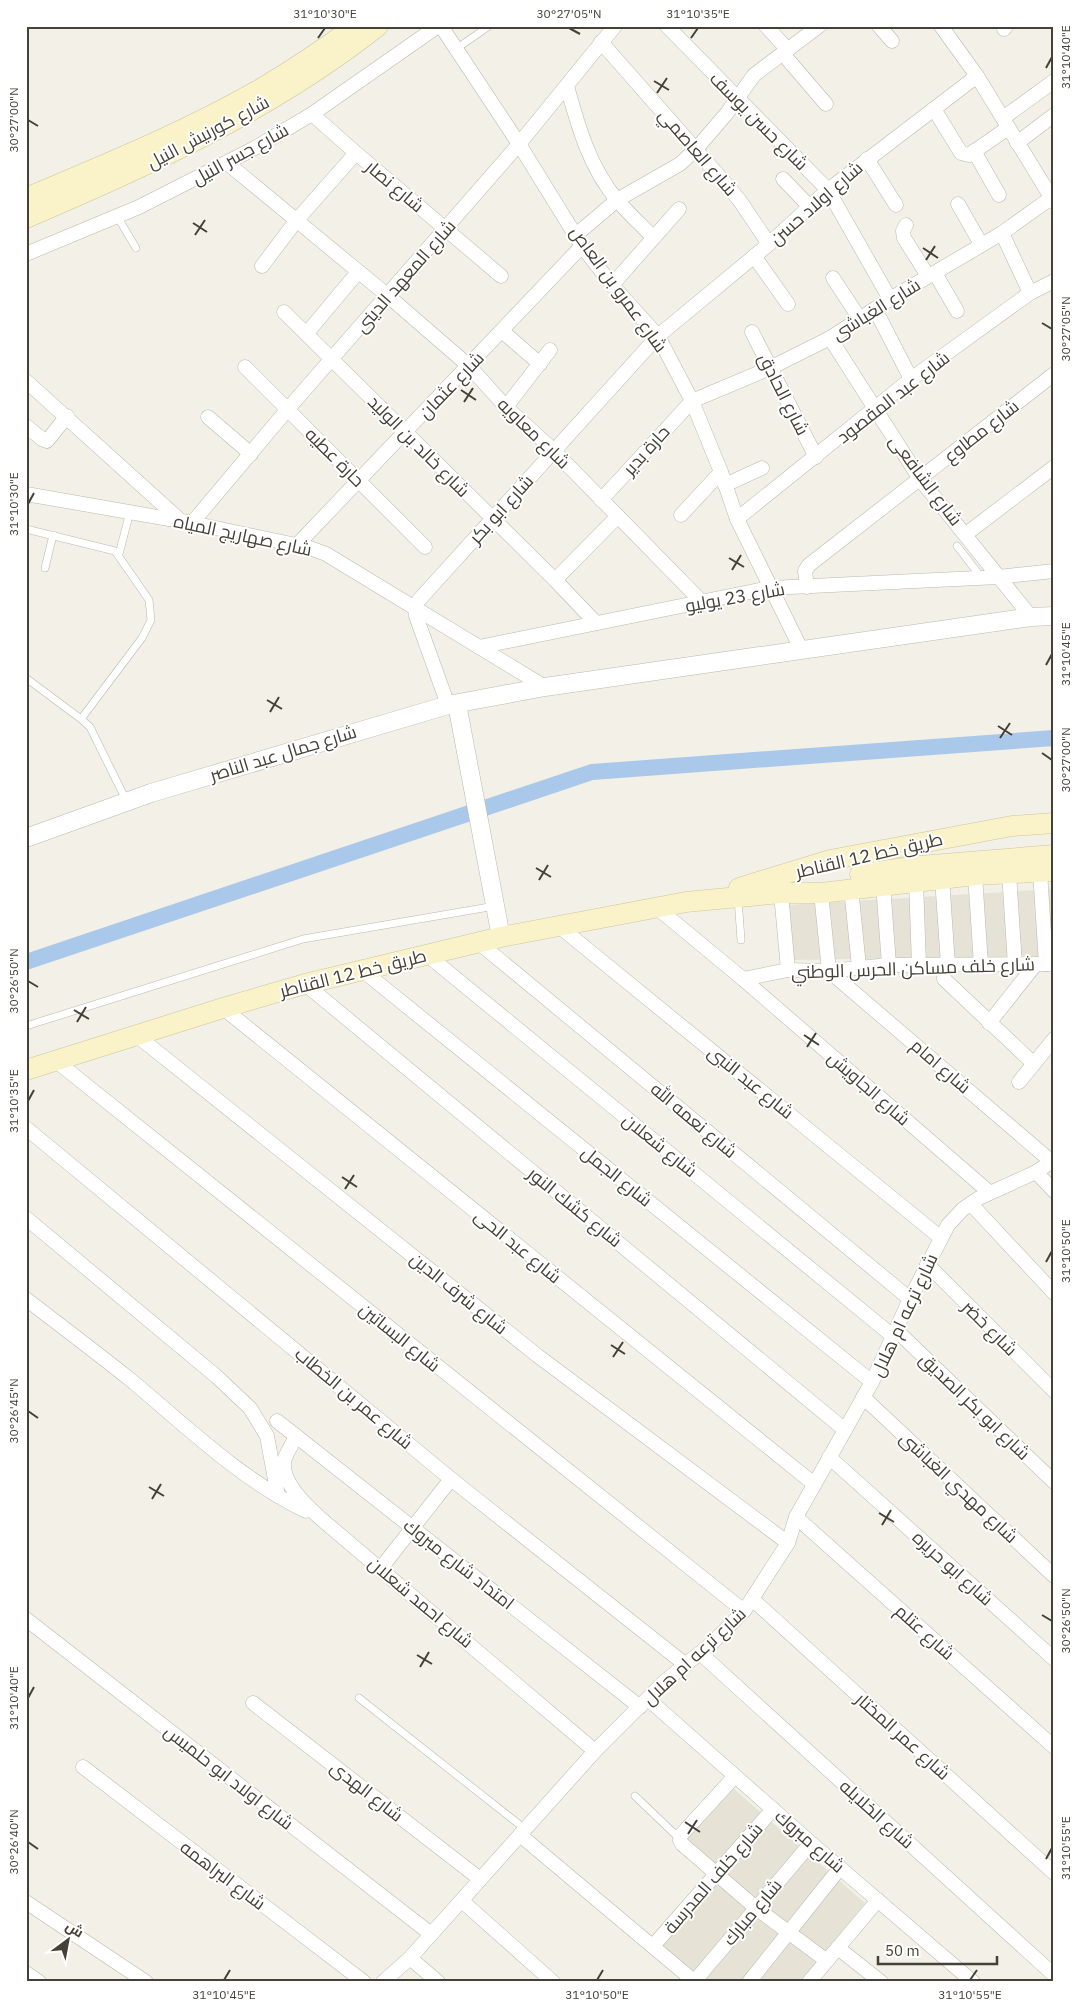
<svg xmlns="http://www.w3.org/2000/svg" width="1080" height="2008" font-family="'IBM Plex Sans',Cairo,sans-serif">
<rect width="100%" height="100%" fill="#f2f0e7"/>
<g fill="#e6e2d6">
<polygon points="1054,889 1054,956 789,960 787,905"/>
<polygon points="728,1784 865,1903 801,1982 687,1982 653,1952 715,1880 680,1840"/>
</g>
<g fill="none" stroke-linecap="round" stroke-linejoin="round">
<polyline stroke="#a9c8ea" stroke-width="16" points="26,962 592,772 1054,738"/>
<g stroke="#bdb8ab" stroke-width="8">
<g id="service">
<polyline points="456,49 489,26"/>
<polyline points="117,216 136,248"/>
<polyline points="26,529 115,551 149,600 151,620 142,638 81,719"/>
<polyline points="957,546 981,577"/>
<polyline points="119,554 130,512"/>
<polyline points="45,568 53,535"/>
<polyline points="26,678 81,719 90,727 126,800"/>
<polyline points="738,898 741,940"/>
<polyline points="26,1026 303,939 495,906"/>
<polyline points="359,1698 525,1829"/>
<polyline points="635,1796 680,1839"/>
</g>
</g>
<g stroke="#bdb8ab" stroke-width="15">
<g id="minor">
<polyline points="441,26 519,144 582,246 612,285 658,336 692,401 721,472 737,519 802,651"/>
<polyline points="667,26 828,190 890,299"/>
<polyline points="766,26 788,50"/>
<polyline points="879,26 892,41"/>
<polyline points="941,26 977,76 1054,202"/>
<polyline points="1004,29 1006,26"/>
<polyline points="601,42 726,184 740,201 769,244"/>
<polyline points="783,54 826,104"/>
<path d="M567 86C578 126 590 169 618 201 629 214 641 225 653 237"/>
<polyline points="934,109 961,153 969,155 1008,128"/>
<polyline points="312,114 356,153 501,276"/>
<polyline points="1003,118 1054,81"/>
<polyline points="1017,143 1054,115"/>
<polyline points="974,151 999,195"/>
<polyline points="867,159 896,205"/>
<polyline points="227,163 387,295 469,366 506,407 553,450 702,602"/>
<polyline points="783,179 810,207"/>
<polyline points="958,204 981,244"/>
<polyline points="906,225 903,231 904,238 928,276"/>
<polyline points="1002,233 1030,293"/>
<polyline points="577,234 617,200 680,164 697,148 727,113 754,75 819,26"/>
<polyline points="26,254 139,207 253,149 312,114 438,26"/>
<polyline points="754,256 788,304"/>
<polyline points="262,266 296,221 356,153"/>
<polyline points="935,273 957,311"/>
<polyline points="833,278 860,319"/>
<polyline points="612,285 679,209"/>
<polyline points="875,309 911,379"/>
<polyline points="284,312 555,580 596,623"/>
<polyline points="502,331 540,364"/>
<polyline points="752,332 816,457"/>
<polyline points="307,333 358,272"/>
<polyline points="830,338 920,479 1031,617"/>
<polyline points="245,367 425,547"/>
<polyline points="26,381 181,521"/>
<polyline points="506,407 550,350"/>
<polyline points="208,417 251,454"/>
<polyline points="26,426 42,439 47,441 67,416"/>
<polyline points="725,485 762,468"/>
<polyline points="26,494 192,523 310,548 326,554 545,687"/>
<polyline points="601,500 692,401 770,368 830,338 890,299 1002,233 1051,198"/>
<polyline points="681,515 721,472"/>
<polyline points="737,519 911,379 1030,293 1054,281"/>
<polyline points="192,523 287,410 519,144 615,26"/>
<polyline points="966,534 1054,467"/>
<polyline points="297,545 582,246"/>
<polyline points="555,580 618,516"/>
<polyline points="807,587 805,571 809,565 1054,374"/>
<polyline points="479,647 770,588 998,577 1054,571"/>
<polyline points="448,705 416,616 415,607 419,600 658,336 769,244 828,190 977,76"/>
<polyline points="1040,871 1046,964"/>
<polyline points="1009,873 1015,965"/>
<polyline points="975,875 981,965"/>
<polyline points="942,878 948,965"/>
<polyline points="916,881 919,965"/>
<polyline points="883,884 889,965"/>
<polyline points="851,888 859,967"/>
<polyline points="781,893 788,970"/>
<polyline points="821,893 829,971 1052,1162"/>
<polyline points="656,907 743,979 989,1192"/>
<polyline points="560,927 941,1238"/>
<polyline points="478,942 910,1299"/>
<polyline points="426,954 894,1337"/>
<polyline points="943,965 944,979 1034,1064"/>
<polyline points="362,970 872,1382"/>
<polyline points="743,979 788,970 829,971 889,965 1054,964"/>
<polyline points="305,984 845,1430"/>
<polyline points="223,1008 814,1484"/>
<polyline points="989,1023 1036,964"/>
<polyline points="136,1035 538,1356 788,1543"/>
<polyline points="56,1061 744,1611"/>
<polyline points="1019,1082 1054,1039"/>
<polyline points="26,1128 451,1479 686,1665"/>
<polyline points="1036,1172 1054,1191"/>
<polyline points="971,1204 1054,1293"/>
<polyline points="26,1218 216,1376 250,1408 267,1436 278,1496"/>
<polyline points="927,1264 1054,1391"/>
<path d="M26 1299C61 1326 97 1353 132 1381 187 1427 240 1479 306 1511"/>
<polyline points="896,1330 1054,1482"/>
<polyline points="863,1397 1054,1576"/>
<polyline points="277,1421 640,1707"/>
<path d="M296 1436C293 1443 288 1450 285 1458 278 1480 306 1505 320 1518L595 1751"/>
<polyline points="829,1457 1054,1659"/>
<polyline points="796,1517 1054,1747"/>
<polyline points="381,1568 451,1479"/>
<polyline points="752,1599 1054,1873"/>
<polyline points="26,1619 431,1934"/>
<polyline points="700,1653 1054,1975"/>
<polyline points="648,1699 811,1843 973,1982"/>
<polyline points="253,1703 480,1879"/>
<polyline points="83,1767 364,1982"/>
<polyline points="735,1776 681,1835 680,1840 682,1844 756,1908 827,1961"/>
<polyline points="520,1835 695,1982"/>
<polyline points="462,1901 553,1982"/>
<polyline points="26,1902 146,1982"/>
<polyline points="653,1946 773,1809"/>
<polyline points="838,1948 881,1982"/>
<polyline points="410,1958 438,1982"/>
<polyline points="26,1973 39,1982"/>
<polyline points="383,1982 410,1958 595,1751 664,1682 711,1644 744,1611 788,1543 796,1517 872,1382 910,1299 948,1225 963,1209 979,1198 1036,1172 1054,1160"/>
<polyline points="694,1982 811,1843"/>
<polyline points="749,1982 840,1868"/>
<polyline points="809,1982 878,1900"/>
</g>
</g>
<g stroke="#bdb8ab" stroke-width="19">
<g id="tertiary">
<polyline points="457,704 501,937"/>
<polyline points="26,838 151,793 448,705 545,687 1031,617 1054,616"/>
</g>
</g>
<g stroke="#cec69a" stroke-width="21">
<g id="secondary">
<path d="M26 198C104 165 183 133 257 91 291 71 324 49 355 26"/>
<path d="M26 218C150 165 272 110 378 26"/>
<polyline points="860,874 920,866 1054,855"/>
<polyline points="739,888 830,860 1012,826 1054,823"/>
<polyline points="26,1070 223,1008 305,984 501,937 686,902 781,893 821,893 975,875 1054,871"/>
</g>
</g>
<use href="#service" stroke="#fff" stroke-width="7"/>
<use href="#minor" stroke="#fff" stroke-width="14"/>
<use href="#tertiary" stroke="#fff" stroke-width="18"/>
<use href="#secondary" stroke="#faf3ca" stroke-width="20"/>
</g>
<path fill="none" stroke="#454137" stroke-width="2" d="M569 28 580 34M318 38 325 28M691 38 698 28M1046 68 1052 57M654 81 669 90M657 93 667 78M28 120 38 126M193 223 207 232M195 235 205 220M923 248 938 258M926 260 935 246M1042 323 1052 329M461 390 476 400M464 402 473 388M28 504 34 493M729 558 744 567M732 570 741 555M1046 665 1052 654M267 700 282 709M270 712 279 697M998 726 1012 735M1000 738 1010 723M1042 753 1052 760M536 868 551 877M539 880 548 865M28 981 38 987M74 1010 89 1019M77 1022 86 1007M804 1035 819 1045M807 1047 816 1033M28 1101 34 1090M342 1177 357 1187M345 1189 354 1175M1046 1262 1052 1251M611 1345 625 1354M613 1357 623 1342M28 1411 38 1418M149 1487 164 1496M152 1499 161 1484M879 1513 894 1522M882 1525 891 1510M1042 1615 1052 1621M417 1655 432 1664M420 1667 429 1652M28 1698 34 1687M685 1822 700 1832M688 1834 697 1820M28 1842 38 1849M1046 1859 1052 1848M224 1980 230 1970M597 1980 603 1970M970 1980 977 1970"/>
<g text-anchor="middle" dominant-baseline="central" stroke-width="4" stroke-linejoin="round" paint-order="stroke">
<g font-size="18" fill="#454137" stroke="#fff">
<text transform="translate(759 121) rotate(45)">شارع حسن يوسف</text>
<text transform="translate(208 132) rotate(-28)">شارع كورنيش النيل</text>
<text transform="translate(698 152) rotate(49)">شارع العاصمي</text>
<text transform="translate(240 154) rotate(-29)">شارع جسر النيل</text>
<text transform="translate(395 186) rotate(40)">شارع نصار</text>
<text transform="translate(816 203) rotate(-41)">شارع اولاد حسن</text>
<text transform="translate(405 276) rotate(-49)">شارع المعهد الدينى</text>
<text transform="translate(619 289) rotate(54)">شارع عمرو بن العاص</text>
<text transform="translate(876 309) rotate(-32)">شارع الغباشى</text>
<text transform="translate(451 385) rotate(-46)">شارع عثمان</text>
<text transform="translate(784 394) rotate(63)">شارع الحادق</text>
<text transform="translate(893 397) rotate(-38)">شارع عبد المقصود</text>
<text transform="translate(981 431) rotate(-38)">شارع مطاوع</text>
<text transform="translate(534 433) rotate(44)">شارع معاويه</text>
<text transform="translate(419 446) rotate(45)">شارع خالد بن الوليد</text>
<text transform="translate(646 450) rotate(-48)">حارة بدير</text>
<text transform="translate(335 457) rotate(45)">حارة عطيه</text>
<text transform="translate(926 480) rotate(53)">شارع الشافعى</text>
<text transform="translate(501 509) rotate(-48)">شارع ابو بكر</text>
<text transform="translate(243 535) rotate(12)">شارع صهاريج المياه</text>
<text transform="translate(735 597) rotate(-10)">شارع 23 يوليو</text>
<text transform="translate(283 753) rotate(-17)">شارع جمال عبد الناصر</text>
<text transform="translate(869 855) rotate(-13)">طريق خط 12 القناطر</text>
<text transform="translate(913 968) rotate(-2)">شارع خلف مساكن الحرس الوطني</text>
<text transform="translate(353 973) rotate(-14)">طريق خط 12 القناطر</text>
<text transform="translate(941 1066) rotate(41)">شارع امام</text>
<text transform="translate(751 1082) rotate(39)">شارع عبد النبى</text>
<text transform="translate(869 1088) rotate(41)">شارع الجاويش</text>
<text transform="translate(694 1120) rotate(40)">شارع نعمه الله</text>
<text transform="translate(660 1145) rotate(39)">شارع شعلان</text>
<text transform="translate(617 1176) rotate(39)">شارع الجمل</text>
<text transform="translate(575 1207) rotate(39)">شارع كشك النور</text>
<text transform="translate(518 1246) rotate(39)">شارع عبد الحى</text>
<text transform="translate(459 1293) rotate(39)">شارع شرف الدين</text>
<text transform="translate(904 1315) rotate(-65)">شارع ترعه ام هلال</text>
<text transform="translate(990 1328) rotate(45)">شارع خضر</text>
<text transform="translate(400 1337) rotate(39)">شارع البساتين</text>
<text transform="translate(354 1398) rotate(40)">شارع عمر بن الخطاب</text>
<text transform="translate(975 1406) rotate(44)">شارع ابو بكر الصديق</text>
<text transform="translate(959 1487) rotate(43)">شارع مهدي الغباشى</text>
<text transform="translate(459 1564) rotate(38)">امتداد شارع مبروك</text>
<text transform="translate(953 1568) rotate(42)">شارع ابو حريره</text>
<text transform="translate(421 1602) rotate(40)">شارع احمد شعلان</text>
<text transform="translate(925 1632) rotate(42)">شارع عتلم</text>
<text transform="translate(694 1656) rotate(-43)">شارع ترعه ام هلال</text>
<text transform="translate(903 1736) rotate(42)">شارع عمر المختار</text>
<text transform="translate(229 1777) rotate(38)">شارع اولاد ابو حلميس</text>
<text transform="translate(367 1791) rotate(38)">شارع الهدى</text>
<text transform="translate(877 1814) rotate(42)">شارع الخلايله</text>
<text transform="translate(810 1841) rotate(41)">شارع مبروك</text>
<text transform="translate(223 1875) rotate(37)">شارع البراهمه</text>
<text transform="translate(713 1878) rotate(-49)">شارع خلف المدرسة</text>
<text transform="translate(752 1912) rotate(-50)">شارع مبارك</text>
</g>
</g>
<rect width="1080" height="2008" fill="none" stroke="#ffffff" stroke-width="55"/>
<g transform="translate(68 1940) rotate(32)" stroke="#ffffff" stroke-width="4" paint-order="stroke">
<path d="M0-4L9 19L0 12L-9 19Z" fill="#454137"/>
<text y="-8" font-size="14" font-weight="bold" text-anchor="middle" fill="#454137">ش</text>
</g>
<path d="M878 1956v8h119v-8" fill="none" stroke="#454137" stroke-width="2.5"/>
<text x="885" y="1956" font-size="15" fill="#454137" stroke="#ffffff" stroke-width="4" paint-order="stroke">50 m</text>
<rect x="28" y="28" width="1024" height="1952" fill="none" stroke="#454137" stroke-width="2"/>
<g font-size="12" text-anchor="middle" fill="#454137">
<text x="325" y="18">31°10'30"E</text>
<text x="569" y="18">30°27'05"N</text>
<text x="698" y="18">31°10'35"E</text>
<text transform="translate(1066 57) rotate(-90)" y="4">31°10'40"E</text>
<text transform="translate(14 120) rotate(-90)" y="4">30°27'00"N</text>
<text transform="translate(1066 329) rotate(-90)" y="4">30°27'05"N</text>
<text transform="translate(14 504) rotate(-90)" y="4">31°10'30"E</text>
<text transform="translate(1066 654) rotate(-90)" y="4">31°10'45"E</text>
<text transform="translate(1066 760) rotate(-90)" y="4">30°27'00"N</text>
<text transform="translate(14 981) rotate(-90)" y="4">30°26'50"N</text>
<text transform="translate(14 1101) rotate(-90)" y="4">31°10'35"E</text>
<text transform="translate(1066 1251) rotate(-90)" y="4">31°10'50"E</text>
<text transform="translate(14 1411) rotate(-90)" y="4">30°26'45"N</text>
<text transform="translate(1066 1621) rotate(-90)" y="4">30°26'50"N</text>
<text transform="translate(14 1698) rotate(-90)" y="4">31°10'40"E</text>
<text transform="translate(14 1842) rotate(-90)" y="4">30°26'40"N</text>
<text transform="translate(1066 1848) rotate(-90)" y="4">31°10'55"E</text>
<text x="224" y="1999">31°10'45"E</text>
<text x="597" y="1999">31°10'50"E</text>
<text x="970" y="1999">31°10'55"E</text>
</g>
</svg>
